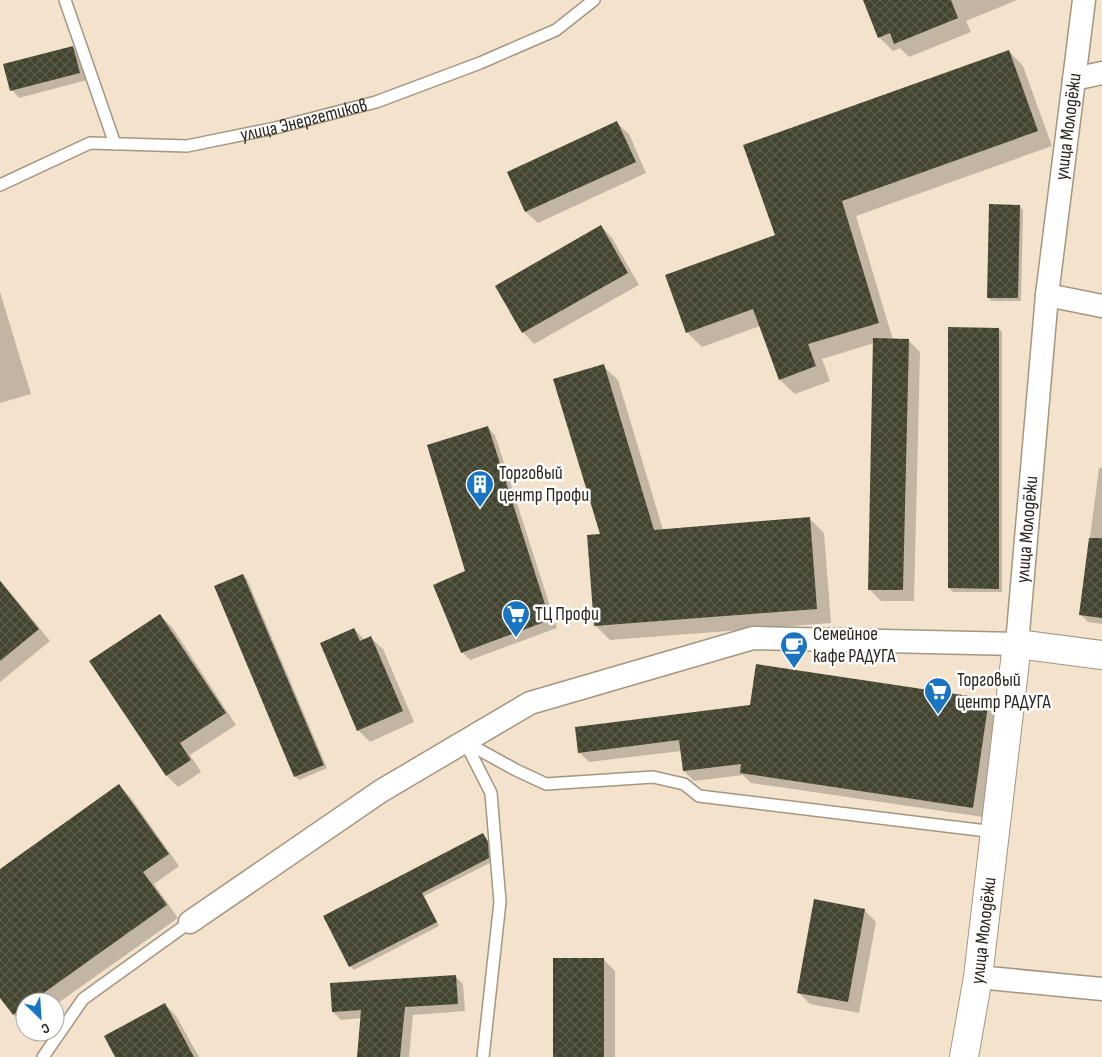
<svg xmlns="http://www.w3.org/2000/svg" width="1102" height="1057" font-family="'Sofia Sans Condensed',sans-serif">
<defs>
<pattern id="building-cross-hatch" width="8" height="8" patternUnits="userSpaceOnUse" patternTransform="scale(1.25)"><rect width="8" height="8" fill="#42442f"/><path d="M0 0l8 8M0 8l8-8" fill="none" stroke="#5b5c4b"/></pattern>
</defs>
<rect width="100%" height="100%" fill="#f3e3cc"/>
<g fill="#0003">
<polygon points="864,0 1017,0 966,21 971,32 909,57 900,48 893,51 879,37"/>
<polygon points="72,47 80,55 87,80 19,98 12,90"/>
<polygon points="1009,51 1023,66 1052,146 856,216 893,340 908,340 920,352 914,601 881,601 869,589 874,343 822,359 830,381 795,394 780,380 760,326 702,347 687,332 777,236"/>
<polygon points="617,123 629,134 646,173 538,223 526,212 508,172"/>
<polygon points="1020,206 1023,210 1021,301 991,301 988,297"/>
<polygon points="601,226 612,238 639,285 534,344 523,332"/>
<polygon points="0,292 31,394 0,403"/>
<polygon points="999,329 1002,332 1002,592 953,592 949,588"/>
<polygon points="603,366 618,380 663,530 810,519 824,533 831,623 610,640 595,625 602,535"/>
<polygon points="487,427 495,435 557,628 470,660 462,652 466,572"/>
<polygon points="1099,468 1102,468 1102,624 1088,622 1080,614"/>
<polygon points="243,575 247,579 327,768 299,780 295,776"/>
<polygon points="0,580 50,641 0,682"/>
<polygon points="160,616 172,627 236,725 190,755 201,772 178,787 167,776"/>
<polygon points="354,629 365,640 371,638 383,649 414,722 370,742 358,730"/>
<polygon points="989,700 999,710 983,817 751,783 743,775 694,781 684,771 681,751 589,762 579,752"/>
<polygon points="119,786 131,798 179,866 154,884 178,918 55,1005 55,1002 25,1002 25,1026 14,1015 0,995 0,870"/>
<polygon points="483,835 486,838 491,847 492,862 424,896 439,926 354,970 350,966 324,917"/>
<polygon points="864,910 876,922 859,1013 810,1004 799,993"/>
<polygon points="603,959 615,971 615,1057 554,1057"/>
<polygon points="455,976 463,984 465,1011 413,1015 409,1057 359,1057 362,1018 341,1020 333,1012"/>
<polygon points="165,1004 176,1016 199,1057 116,1057"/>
</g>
<g fill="url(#building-cross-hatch)">
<polygon points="863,0 951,0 958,18 894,44 890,33 878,38"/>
<polygon points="73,46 80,73 10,91 3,64"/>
<polygon points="1009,50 1038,131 842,201 879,323 808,344 816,366 779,380 753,309 686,333 665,275 775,235 743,145"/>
<polygon points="617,121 636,162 525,212 507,172"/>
<polygon points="989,204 1020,205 1018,298 987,298"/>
<polygon points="601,225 628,273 522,333 495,286"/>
<polygon points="948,327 999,328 999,589 948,588"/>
<polygon points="873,338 909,339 903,590 868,590"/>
<polygon points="604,364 654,530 810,517 817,609 594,626 587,535 600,534 553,379"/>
<polygon points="488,426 550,620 461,653 433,585 465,571 427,445"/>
<polygon points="1089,538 1102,538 1102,618 1079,615"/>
<polygon points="243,574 324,765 294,777 214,586"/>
<polygon points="0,581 39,629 0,661"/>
<polygon points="160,614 226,713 180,743 191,760 166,776 89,661"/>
<polygon points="354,628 360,641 371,636 403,711 357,731 320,643"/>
<polygon points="756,664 989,699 973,808 740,773 741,764 683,771 679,740 578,753 575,727 750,705"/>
<polygon points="119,784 169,854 143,872 167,905 31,1002 25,1002 25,1007 13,1015 0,998 0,869"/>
<polygon points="483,833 488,842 489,858 422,893 437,922 349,967 323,916"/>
<polygon points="814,899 865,909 848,1002 797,993"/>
<rect x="553" y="958" width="51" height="99"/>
<polygon points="456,975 458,1004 405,1007 400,1057 357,1057 361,1010 332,1012 330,983"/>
<polygon points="165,1003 194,1057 115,1057 104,1036"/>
</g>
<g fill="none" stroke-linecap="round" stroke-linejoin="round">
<g stroke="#a49680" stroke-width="14">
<g id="lane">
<polyline points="65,0 115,144"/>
<path id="s1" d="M0 185 90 143 187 146 275 128 376 102 480 63 556 30 594 0"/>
<polyline points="465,742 516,770 546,784 653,777 684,784 699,796 995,832"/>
<polyline points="465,742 491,793 500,902 483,1057"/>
<polyline points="43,1057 83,999 190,922"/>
</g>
</g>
<g stroke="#a49680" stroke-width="25">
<g id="street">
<polyline points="1074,79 1102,73"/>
<polyline points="1047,295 1102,306"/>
<path id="s2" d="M190 922 381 791 530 703 753 638 1017 644 1047 295 1084 0"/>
<polyline points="978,977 1102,989"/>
</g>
</g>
<g stroke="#a49680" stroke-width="30">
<g id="secondary">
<path id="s3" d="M964 1057 978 977 1017 644 1102 655"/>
</g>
</g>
<use href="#lane" stroke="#fff" stroke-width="11"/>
<use href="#street" stroke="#fff" stroke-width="22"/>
<use href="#secondary" stroke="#fff" stroke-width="28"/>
</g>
<defs>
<g id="building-pin" transform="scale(1.4375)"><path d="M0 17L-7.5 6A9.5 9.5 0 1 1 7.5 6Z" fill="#1974c1" stroke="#fff"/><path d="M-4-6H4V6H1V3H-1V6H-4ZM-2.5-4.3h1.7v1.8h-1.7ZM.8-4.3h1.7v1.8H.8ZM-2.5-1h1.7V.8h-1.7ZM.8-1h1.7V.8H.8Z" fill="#fff"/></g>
<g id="supermarket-pin" transform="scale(1.4375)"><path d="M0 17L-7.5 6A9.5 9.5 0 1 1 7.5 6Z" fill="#1974c1" stroke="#fff"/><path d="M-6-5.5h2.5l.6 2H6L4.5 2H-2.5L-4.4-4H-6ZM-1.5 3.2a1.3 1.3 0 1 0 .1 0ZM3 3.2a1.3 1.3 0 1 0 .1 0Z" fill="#fff"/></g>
<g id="cafe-pin" transform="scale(1.4375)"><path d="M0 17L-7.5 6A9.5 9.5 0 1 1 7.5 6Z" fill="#1974c1" stroke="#fff"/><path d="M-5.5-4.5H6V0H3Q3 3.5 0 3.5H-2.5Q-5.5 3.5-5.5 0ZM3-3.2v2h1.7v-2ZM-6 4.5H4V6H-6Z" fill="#fff"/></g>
</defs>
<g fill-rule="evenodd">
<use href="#building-pin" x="480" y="484"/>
<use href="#supermarket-pin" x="516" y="614"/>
<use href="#cafe-pin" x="794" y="645"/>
<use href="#supermarket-pin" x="938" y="691"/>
</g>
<g text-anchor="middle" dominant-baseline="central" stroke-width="5" stroke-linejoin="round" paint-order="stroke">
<g font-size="19" fill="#2b251d" stroke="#fff">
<text stroke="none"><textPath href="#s1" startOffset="316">улица Энергетиков</textPath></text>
<text stroke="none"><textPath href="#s2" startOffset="1421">улица Молодёжи</textPath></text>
<text stroke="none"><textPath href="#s2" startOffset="1016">улица Молодёжи</textPath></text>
<text stroke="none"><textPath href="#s3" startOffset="128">улица Молодёжи</textPath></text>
</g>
<g font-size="19" fill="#2b251d" stroke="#fff" text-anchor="start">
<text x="499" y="473">Торговый<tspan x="499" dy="22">центр Профи</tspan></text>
<text x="535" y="614">ТЦ Профи</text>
<text x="813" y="634">Семейное<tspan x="813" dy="22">кафе РАДУГА</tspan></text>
<text x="957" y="680">Торговый<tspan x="957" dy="22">центр РАДУГА</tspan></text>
</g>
</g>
<g transform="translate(40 1017) rotate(155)"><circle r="24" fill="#ffffff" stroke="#aaa8a5"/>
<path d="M0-4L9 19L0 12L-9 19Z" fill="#1974c1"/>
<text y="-8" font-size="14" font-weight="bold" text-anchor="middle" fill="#2b251d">С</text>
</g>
</svg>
